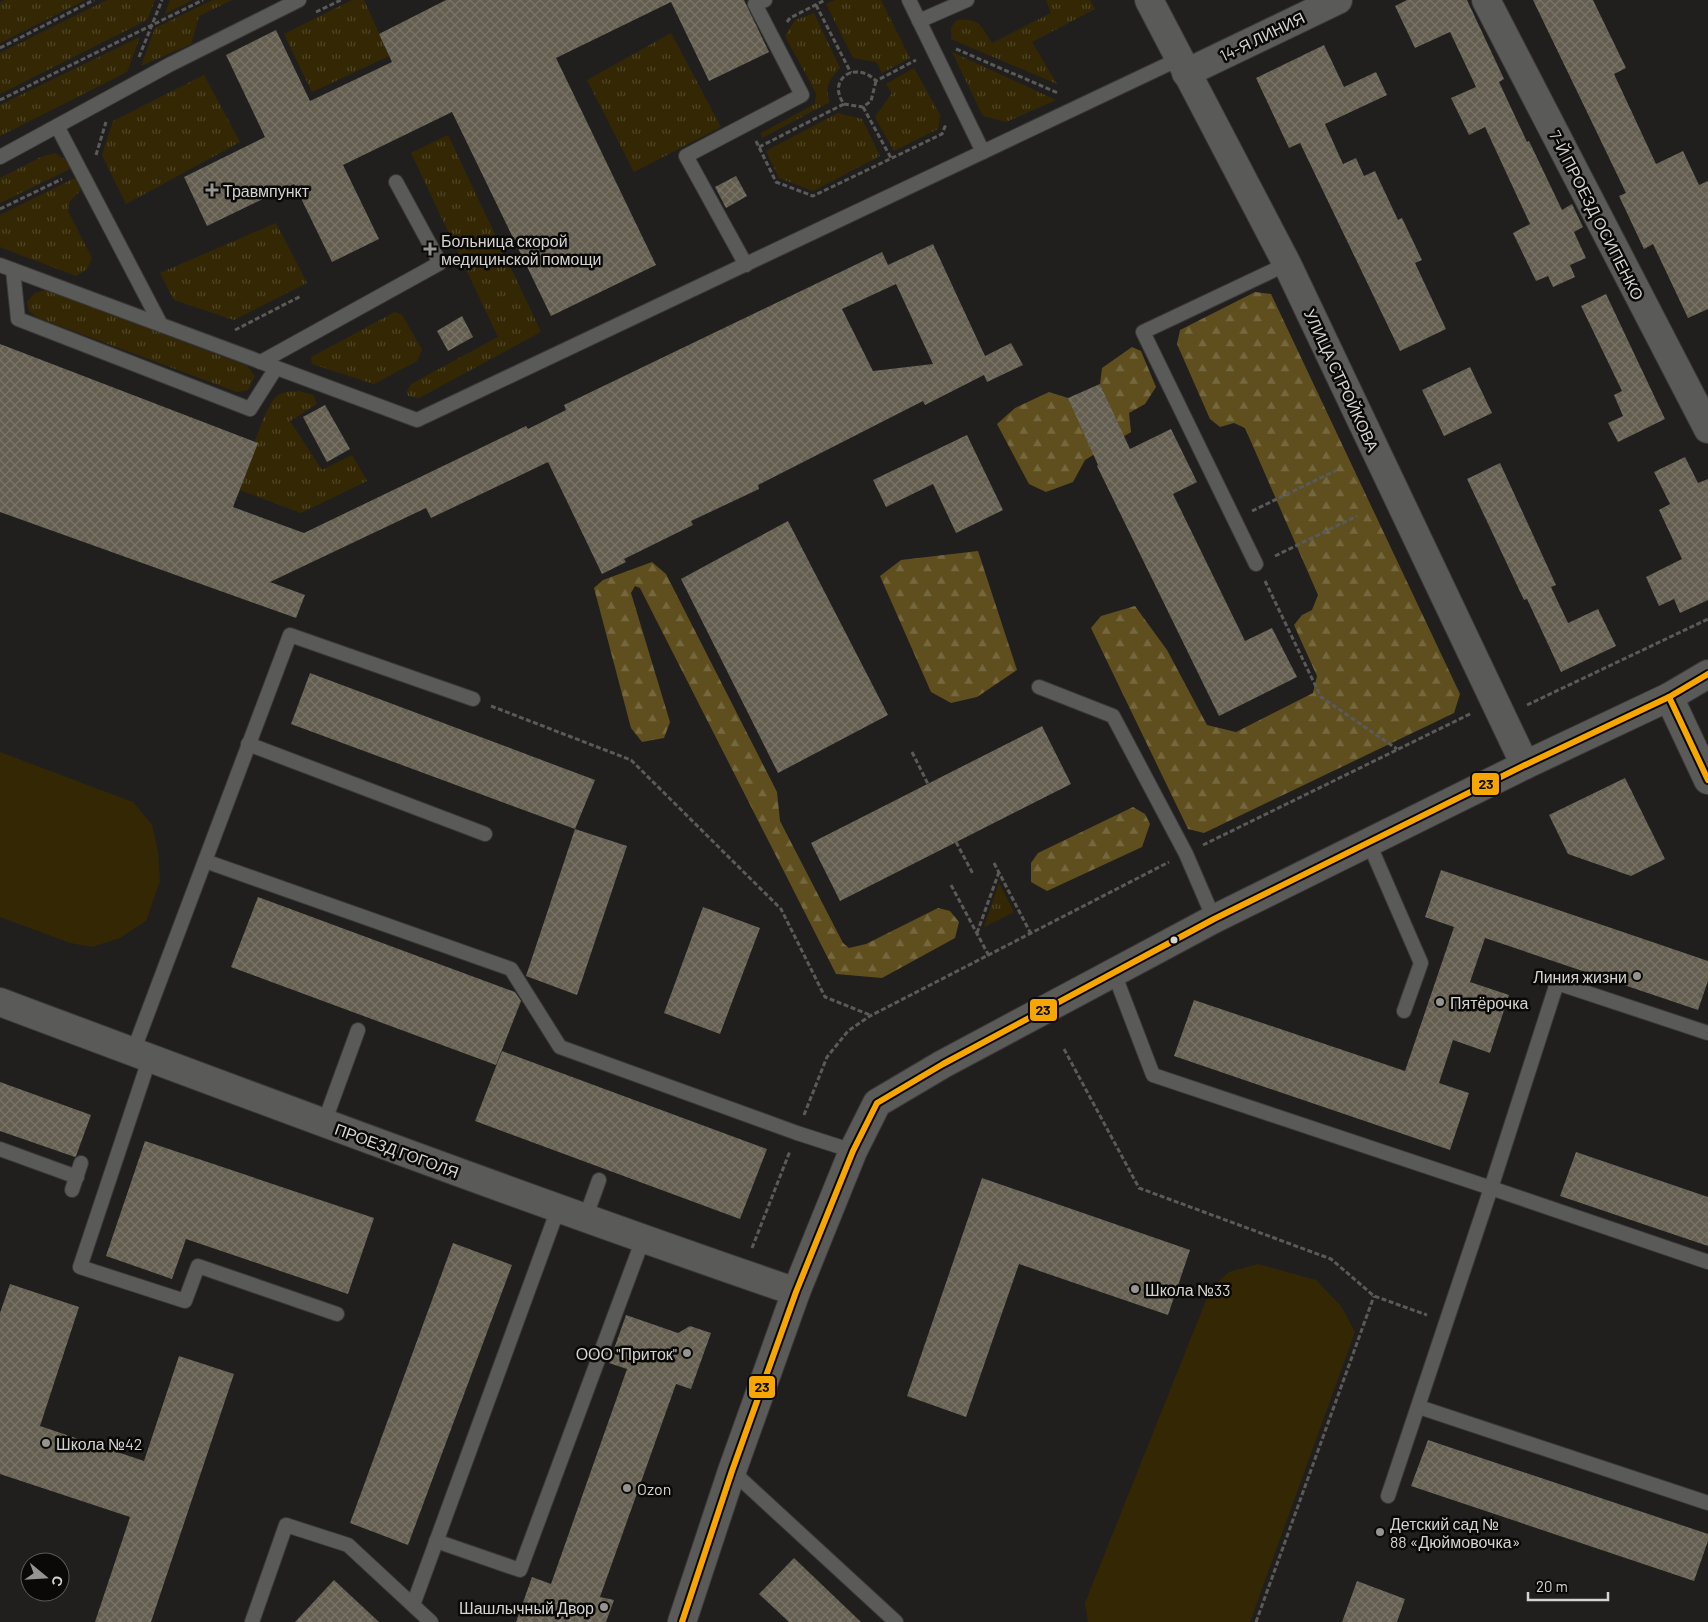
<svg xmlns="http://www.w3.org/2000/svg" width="1708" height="1622" font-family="Barlow,sans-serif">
<defs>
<pattern id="grass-tufts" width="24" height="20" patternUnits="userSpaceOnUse" patternTransform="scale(1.25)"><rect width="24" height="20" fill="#342804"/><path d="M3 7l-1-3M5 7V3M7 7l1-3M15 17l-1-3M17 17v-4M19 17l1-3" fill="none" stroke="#504628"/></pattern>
<pattern id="forest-firs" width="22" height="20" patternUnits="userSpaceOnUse" patternTransform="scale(1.25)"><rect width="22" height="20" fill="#5f4f1e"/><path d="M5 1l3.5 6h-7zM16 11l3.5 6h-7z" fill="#75673e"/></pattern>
<pattern id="building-cross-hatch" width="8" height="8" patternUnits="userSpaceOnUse" patternTransform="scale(1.25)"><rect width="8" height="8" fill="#645e50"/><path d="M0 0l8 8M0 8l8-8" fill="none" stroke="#797468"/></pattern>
</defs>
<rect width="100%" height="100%" fill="#201f1d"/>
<g fill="url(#grass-tufts)">
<polygon points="5,0 85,0 0,43 0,3"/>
<polygon points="107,0 155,0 147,20 0,94 0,53"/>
<polygon points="170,0 192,0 165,14"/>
<polygon points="213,0 232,0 199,16 191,44 141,66 155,28"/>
<polygon points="352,0 364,0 389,56 312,92 284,34"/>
<polygon points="835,0 881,0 910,58 882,73 876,62 853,58 826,4"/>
<path d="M1046 0H1090L1095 9 1032 42 1057 84 951 39V27L957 20C980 18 981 26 992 43L1051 13Z"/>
<path d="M814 13 840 68C829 80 824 87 830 102L762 138 761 133 815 104 816 93 785 36 795 20Z"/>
<polygon points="671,33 721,127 634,172 587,80"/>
<polygon points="140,37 127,72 0,136 0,105"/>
<polygon points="952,52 1056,100 1006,122 983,116"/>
<polygon points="914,68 940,115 938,129 894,151 875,117 892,93 886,84"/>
<polygon points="204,75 240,142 126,204 102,155 113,121"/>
<polygon points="838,113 862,119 880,156 813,191 779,178 766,151"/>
<polygon points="448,135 541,332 419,398 408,396 407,391 411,384 498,337 411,153"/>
<polygon points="55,153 66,160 70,169 0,203 0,178 41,157"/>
<polygon points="75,178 81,190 70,201 68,211 92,258 87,269 76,276 0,247 0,215"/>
<polygon points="276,223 307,283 234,320 174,300 160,273"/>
<polygon points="46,290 247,366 255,376 248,390 237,392 36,317 29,311 27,302 35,293"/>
<polygon points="395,312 402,315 422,350 417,361 374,384 312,364 311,357"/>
<path d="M299 391 313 395 317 404 290 421 322 470 352 455 367 481 301 513 240 490C246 471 263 407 277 396 283 391 291 392 299 391Z"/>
<polygon points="999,883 1014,912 984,927"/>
</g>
<g fill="url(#forest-firs)">
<polygon points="1255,292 1271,294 1460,694 1454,713 1204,833 1188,829 1091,628 1101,616 1135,606 1167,650 1207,725 1236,732 1313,693 1317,676 1294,625 1302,615 1312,610 1318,595 1245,428 1234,423 1220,427 1210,419 1177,344 1180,330"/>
<polygon points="1132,347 1141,351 1156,387 1145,404 1129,413 1131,432 1085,460 1073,482 1046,492 1029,484 997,424 1015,408 1049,392 1068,398 1119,426 1100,384 1102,368"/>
<polygon points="978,551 1017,670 977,697 951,703 931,692 880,576 901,560"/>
<polygon points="652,562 666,574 777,792 780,821 843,943 849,948 866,944 938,908 950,911 959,922 955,938 882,978 836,974 640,588 635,586 631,593 670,722 664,738 642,742 631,728 594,588 603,580"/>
<polygon points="1133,807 1145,814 1150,824 1142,847 1047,891 1031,882 1031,863 1038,853"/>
</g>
<g fill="#342804">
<polygon points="0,752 133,802 152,825 158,852 160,881 146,921 120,938 92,947 70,943 0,917"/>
<polygon points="1258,1264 1316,1280 1341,1306 1355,1332 1250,1622 1088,1622 1085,1603 1211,1288 1229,1272"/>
</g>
<g fill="url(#building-cross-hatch)" fill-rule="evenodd">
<polygon points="446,0 744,0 769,52 709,81 671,2 556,58 656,265 551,316 452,112 343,165 379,239 332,262 294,184 207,226 184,177 265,137 226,55 276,30 310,101 392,62 379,34"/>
<polygon points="1407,0 1467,0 1504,79 1499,82 1527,142 1529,141 1562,210 1572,204 1583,227 1574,232 1586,258 1570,265 1575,277 1553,287 1548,276 1536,281 1513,233 1530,224 1485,127 1469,135 1451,98 1476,87 1450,32 1415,48 1395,6"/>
<polygon points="1533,0 1593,0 1626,68 1614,74 1656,164 1683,151 1699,185 1708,181 1708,309 1688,318 1653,244 1644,249 1619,196 1626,193"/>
<polygon points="1324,45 1344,87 1376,72 1387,95 1325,124 1343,164 1356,158 1364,176 1375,171 1398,220 1402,218 1422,260 1415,263 1446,329 1400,351 1300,143 1289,148 1256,78"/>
<polygon points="736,176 747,196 726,208 715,187"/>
<path d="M933 244 985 356 1011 343 1023 365 987 382 984 375 925 405 923 401 758 485 759 489 691 521 693 525 624 559 626 562 602 574 548 462 431 518 426 508 270 582 305 595 296 618 0 512V344L258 443 233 507 304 533 526 426 528 429 566 410 564 405 882 252 888 265ZM896 284 933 364 873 371 842 309Z"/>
<polygon points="1606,294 1665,419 1618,442 1608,423 1623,416 1614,395 1622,391 1581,306"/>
<polygon points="462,316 473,337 448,351 437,331"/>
<polygon points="1470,367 1492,413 1444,436 1422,390"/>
<polygon points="1100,384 1130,449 1171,429 1197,482 1173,494 1245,641 1272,628 1297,677 1219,716 1097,466 1098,465 1068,398"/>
<polygon points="325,405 350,449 327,462 303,417"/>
<polygon points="967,435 1003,510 956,533 933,484 886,507 873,480"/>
<polygon points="1685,457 1698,483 1708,479 1708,600 1680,613 1674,599 1659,606 1646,577 1682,559 1659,510 1670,504 1654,472"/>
<polygon points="1500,463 1556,585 1551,587 1568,623 1598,609 1616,646 1561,672 1527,599 1524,600 1467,479"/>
<polygon points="788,521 888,715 778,773 681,579"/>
<polygon points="310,673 595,780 575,829 291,724"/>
<polygon points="1042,726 1071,784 840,901 811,843"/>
<polygon points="1625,778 1665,859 1631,876 1568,854 1549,815"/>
<polygon points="575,829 627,846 577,995 526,976"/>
<polygon points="1441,870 1708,961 1708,981 1698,1010 1485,938 1470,982 1509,995 1490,1053 1453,1040 1439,1083 1469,1093 1450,1150 1174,1056 1194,1000 1405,1071 1454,927 1425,917"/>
<polygon points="258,897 515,992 521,1001 496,1065 231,967"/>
<polygon points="703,907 760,928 720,1034 664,1013"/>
<polygon points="502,1051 767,1149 740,1219 475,1121"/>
<polygon points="0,1082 91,1115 76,1156 75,1157 0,1131"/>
<polygon points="145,1141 374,1218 348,1294 186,1239 172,1279 106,1256"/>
<polygon points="1576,1152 1708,1197 1708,1246 1560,1196"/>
<polygon points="982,1178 1190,1250 1168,1315 1019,1264 966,1417 907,1396"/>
<polygon points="453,1243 512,1265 408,1545 350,1523"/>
<polygon points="10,1284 79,1307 40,1426 144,1461 179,1356 234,1374 151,1622 95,1622 130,1517 0,1474 0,1313"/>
<polygon points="626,1315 678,1333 690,1326 711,1333 691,1389 676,1384 600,1597 614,1600 606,1622 516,1622 532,1577 551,1584 627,1369 609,1363"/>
<polygon points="1428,1440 1708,1534 1708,1541 1694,1581 1411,1486"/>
<polygon points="794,1558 861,1622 789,1622 759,1594"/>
<polygon points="334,1580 379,1622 295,1622"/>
<polygon points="1357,1581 1405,1599 1397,1622 1342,1622"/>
</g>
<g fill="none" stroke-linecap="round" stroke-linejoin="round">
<g stroke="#3a3937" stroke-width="16">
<g id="lane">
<polyline points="909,0 983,152"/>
<polyline points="919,21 967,0"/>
<polyline points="57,126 161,325"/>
<polyline points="0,157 169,65 299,0"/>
<polyline points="0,265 417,420 1179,59"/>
<polyline points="746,265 686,156 802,95 755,4 765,0"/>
<polyline points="13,270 18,319 250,409 276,368"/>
<polyline points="261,362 440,263 396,182"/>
<polyline points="1256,564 1143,332 1287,264"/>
<polyline points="1039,687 1113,716 1186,854 1214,919"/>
<polyline points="248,744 485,834"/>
<polyline points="1368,841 1421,963 1404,1011"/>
<polyline points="205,861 511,969 560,1047 797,1133 853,1151"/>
<polyline points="1114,973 1153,1075 1491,1188 1557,983 1708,1033"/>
<polyline points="133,1052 290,635 473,699"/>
<polyline points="149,1060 80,1267 185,1301 198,1266 337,1314"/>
<polyline points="324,1123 358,1030"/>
<polyline points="0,1149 77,1177"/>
<polyline points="72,1190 81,1163"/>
<polyline points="585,1219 599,1180"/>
<polyline points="1419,1407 1708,1503"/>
<polyline points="732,1471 896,1622"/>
<polyline points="1388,1496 1491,1188 1708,1262"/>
<polyline points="436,1541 520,1570 643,1239"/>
<polyline points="413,1605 558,1209"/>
<polyline points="252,1622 286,1525 348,1545 431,1622"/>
</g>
</g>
<g stroke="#3a3937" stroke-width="30">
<g id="street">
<polyline points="1149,0 1287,264 1525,765"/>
<polyline points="1486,0 1708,429"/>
<polyline points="1186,73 1338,0"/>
<path d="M0 1002C264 1101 529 1200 796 1292"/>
</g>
</g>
<g stroke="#3a3937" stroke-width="30">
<g id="secondary">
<polyline points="1669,697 1708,780"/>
<polyline points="682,1622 732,1471 796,1292 853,1151 877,1103 943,1064 1214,919 1525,765 1669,697 1708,674"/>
</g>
</g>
<g stroke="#5b5a59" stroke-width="3" stroke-dasharray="5 2.5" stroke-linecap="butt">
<polyline points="816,5 851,73"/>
<polyline points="316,12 341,0"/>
<polyline points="787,22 790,18 825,0"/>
<polyline points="0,48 94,0"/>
<polyline points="956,49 1058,93"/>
<polyline points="139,57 162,0"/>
<path d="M876 81 871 101 863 107 844 104C826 79 856 60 876 81L916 60"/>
<polyline points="0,100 203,0"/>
<polyline points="863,107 891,158"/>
<polyline points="756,141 776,182 813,196 942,134 946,124"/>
<polyline points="759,147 844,104"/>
<polyline points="96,155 106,122"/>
<polyline points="0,209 62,179"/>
<polyline points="235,330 301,296"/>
<polyline points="1252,511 1337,470"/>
<polyline points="1275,556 1357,516"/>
<polyline points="1265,581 1321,697 1397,749"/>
<polyline points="1527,705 1708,619"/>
<polyline points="491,706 631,760 781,909 825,997 870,1015"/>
<polyline points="912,752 928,784"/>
<polyline points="956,842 973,874"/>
<polyline points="1203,845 1472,713"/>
<polyline points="994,863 1031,934"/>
<polyline points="951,885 989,956"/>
<polyline points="977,933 999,872"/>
<polyline points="1064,1049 1139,1188 1331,1259 1374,1296 1427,1315"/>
<polyline points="804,1115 827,1057 848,1031 870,1016 1169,862"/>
<polyline points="752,1248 790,1151"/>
<polyline points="1256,1622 1374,1296"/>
</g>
<use href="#lane" stroke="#5a5a58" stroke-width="14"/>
<use href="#street" stroke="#5a5a58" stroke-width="28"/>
<use href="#secondary" stroke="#5a5a58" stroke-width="28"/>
<g stroke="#0a0908" stroke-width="10">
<g id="bus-1">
<polyline points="1669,697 1708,780"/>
<polyline points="682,1622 732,1471 796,1292 853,1151 877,1103 943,1064 1214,919 1525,765 1669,697 1708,674"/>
</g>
</g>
<use href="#bus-1" stroke="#f7a600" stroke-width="6"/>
</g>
<g fill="#959491" stroke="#0a0908" stroke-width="2">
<path d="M209.5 182.5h5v5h5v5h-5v5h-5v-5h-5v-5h5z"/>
<path d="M427.5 241.5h5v5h5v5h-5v5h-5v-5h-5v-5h5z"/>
<circle cx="1637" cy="976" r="5"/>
<circle cx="1440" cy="1002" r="5"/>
<circle cx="1135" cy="1289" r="5"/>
<circle cx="687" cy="1353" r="5"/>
<circle cx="46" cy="1443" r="5"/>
<circle cx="627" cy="1488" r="5"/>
<circle cx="1380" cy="1532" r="5"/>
<circle cx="604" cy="1607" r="5"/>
</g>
<circle fill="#d4d3d0" stroke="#0a0908" stroke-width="2" cx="1174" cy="940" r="4.5"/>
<g text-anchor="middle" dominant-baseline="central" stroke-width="5" stroke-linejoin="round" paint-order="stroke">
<g font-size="16" fill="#d4d3d0" stroke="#0a0908">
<text transform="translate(1262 36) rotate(-26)">14-Я ЛИНИЯ</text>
<text transform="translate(1597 215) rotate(63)">7-Й ПРОЕЗД ОСИПЕНКО</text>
<text transform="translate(1342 380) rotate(65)">УЛИЦА СТРОЙКОВА</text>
<text transform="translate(397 1150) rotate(20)">ПРОЕЗД ГОГОЛЯ</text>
</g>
<g font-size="16" fill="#d4d3d0" stroke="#0a0908" text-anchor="start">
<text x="223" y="190">Травмпункт</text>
<text x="441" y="240">Больница скорой<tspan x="441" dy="18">медицинской помощи</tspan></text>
<text x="1627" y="976" text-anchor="end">Линия жизни</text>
<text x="1450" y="1002">Пятёрочка</text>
<text x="1145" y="1289">Школа №33</text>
<text x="677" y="1353" text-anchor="end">ООО "Приток"</text>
<text x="56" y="1443">Школа №42</text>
<text x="637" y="1488">Ozon</text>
<text x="1390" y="1523">Детский сад №<tspan x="1390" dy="18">88 «Дюймовочка»</tspan></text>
<text x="594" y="1607" text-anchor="end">Шашлычный Двор</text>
</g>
</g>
<g stroke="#0a0908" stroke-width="2">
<rect x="1471" y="772" width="29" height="24" rx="5" fill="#f7a600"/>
<rect x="1029" y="998" width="29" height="24" rx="5" fill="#f7a600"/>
<rect x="748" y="1375" width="28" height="24" rx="5" fill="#f7a600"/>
</g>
<g font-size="14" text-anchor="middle" font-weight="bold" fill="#111">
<text x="1486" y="789">23</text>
<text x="1043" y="1015">23</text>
<text x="762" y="1392">23</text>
</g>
<g transform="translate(45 1577) rotate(108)"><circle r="24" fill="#0a0908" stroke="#5b5a58"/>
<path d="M0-4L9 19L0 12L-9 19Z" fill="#959491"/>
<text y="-8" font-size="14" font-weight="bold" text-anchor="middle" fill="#d4d3d0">С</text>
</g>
<path d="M1528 1592v8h80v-8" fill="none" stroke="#d4d3d0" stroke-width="2.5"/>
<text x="1536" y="1592" font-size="15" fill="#d4d3d0" stroke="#0a0908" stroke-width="4" paint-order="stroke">20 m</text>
</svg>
